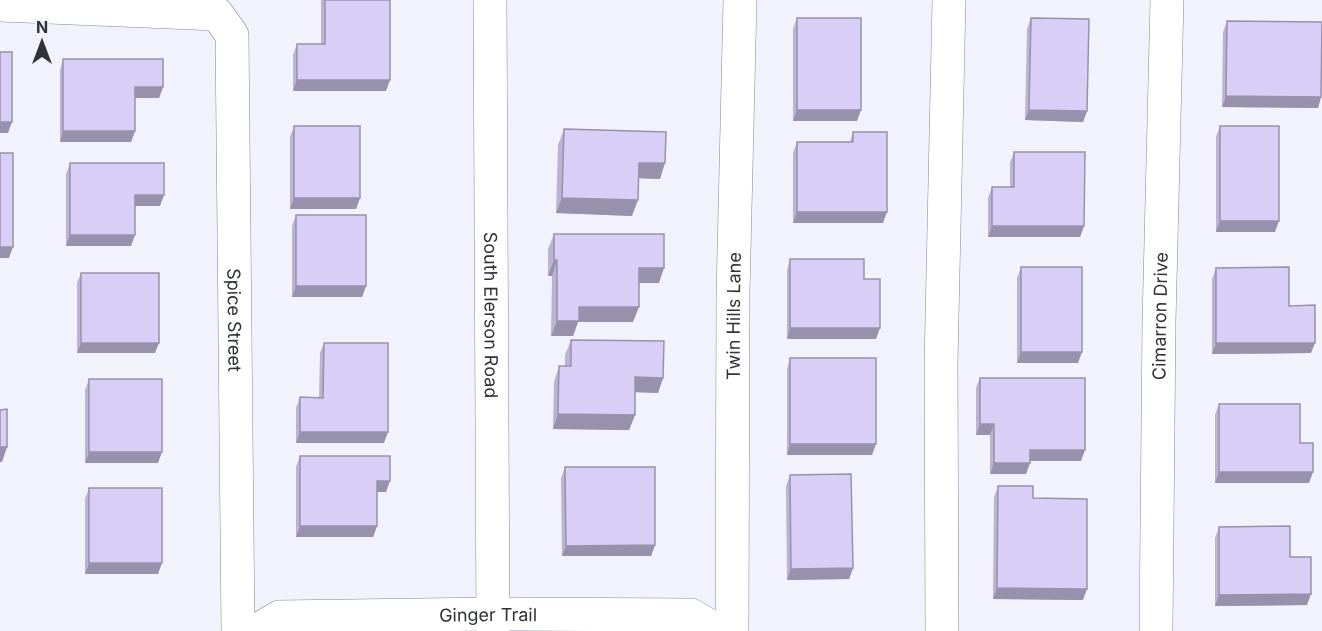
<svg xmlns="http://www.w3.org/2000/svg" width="1322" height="631" font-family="Inter,sans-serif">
<rect width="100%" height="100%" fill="#f1f2fb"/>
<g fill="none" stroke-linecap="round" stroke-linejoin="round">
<g stroke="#84879b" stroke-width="34">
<g id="minor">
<path id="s1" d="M490 0 493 631"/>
<path id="s2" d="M0 5 217 14 232 35 238 631"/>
<path id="s3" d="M256 631 279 617 493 614 691 615 718 631"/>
<path id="s4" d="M732 631 733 294 740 0"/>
<polyline points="942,631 941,364 949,0"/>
<path id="s5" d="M1156 631 1159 322 1167 0"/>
</g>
</g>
<use href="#minor" stroke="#fff" stroke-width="33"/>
</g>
<g fill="#bbb2d4">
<polygon points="321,0 390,0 386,91 293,91 293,55 297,44 321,44"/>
<polygon points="797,18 857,121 793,121 793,29"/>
<polygon points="1031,18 1087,111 1083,122 1025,120 1027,29"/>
<polygon points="1227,21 1321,97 1318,108 1222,107 1223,32"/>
<polygon points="63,59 163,87 159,98 135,98 135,131 131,142 60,142 60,70"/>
<polygon points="294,126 360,198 356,209 290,209 290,137"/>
<polygon points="1220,126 1275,232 1216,232 1216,137"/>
<polygon points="564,129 660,179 638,178 632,216 556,213 558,145"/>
<polygon points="853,132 883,223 793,223 793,153 797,142 850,142"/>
<polygon points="1014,152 1084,226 1080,237 988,237 988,198 992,187 1010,187 1010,163"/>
<polygon points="70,163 160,206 135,206 131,246 66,246 66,174"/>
<polygon points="296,215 366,286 362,297 292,297 292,226"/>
<polygon points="554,234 659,283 639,283 633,322 578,322 573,336 551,336 552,276 548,276 548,249"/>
<polygon points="790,259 864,279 876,339 787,339 787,270"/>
<polygon points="1021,267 1078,363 1017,363 1017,278"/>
<polygon points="1216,268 1289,306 1311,353 1212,354 1212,279"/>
<polygon points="81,273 155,353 77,353 77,283"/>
<polygon points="571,340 663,378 658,393 635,392 635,415 629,430 553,429 554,382 559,366 565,366 565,355"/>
<polygon points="324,343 384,443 296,443 296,408 300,397 319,398 320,353"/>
<polygon points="790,358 872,455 787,455 787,369"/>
<polygon points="980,378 1081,461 1030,461 1026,474 990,474 990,435 976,435 976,388"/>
<polygon points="89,379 158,463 85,463 85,390"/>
<polygon points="1219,404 1300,443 1309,483 1215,483 1215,415"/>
<polygon points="300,456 386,492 377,492 377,526 373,537 296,537 296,467"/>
<polygon points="565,467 655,545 651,556 562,556 561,478"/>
<polygon points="790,475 853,568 849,579 787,580 786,486"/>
<polygon points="998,486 1033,498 1083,600 993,599 994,497"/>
<polygon points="89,488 158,574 85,574 85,499"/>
<polygon points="1219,527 1307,605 1215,606 1215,538"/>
</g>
<g fill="#9891ac">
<polygon points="297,80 390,80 386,91 293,91"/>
<polygon points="135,87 163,87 159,98 131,98"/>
<polygon points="1226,96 1321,97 1318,108 1222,107"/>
<polygon points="797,110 861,110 857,121 793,121"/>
<polygon points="1029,110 1087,111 1083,122 1025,120"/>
<polygon points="0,122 12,122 8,133 0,133"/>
<polygon points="63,131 135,131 131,142 60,142"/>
<polygon points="639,163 665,163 660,179 633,178"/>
<polygon points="135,195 164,195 160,206 131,206"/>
<polygon points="294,198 360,198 356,209 290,209"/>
<polygon points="562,198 638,200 632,216 556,213"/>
<polygon points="797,212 887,212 883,223 793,223"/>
<polygon points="1220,221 1279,221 1275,232 1216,232"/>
<polygon points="992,226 1084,226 1080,237 988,237"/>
<polygon points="70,235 135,235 131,246 66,246"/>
<polygon points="0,247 13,247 9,258 0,258"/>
<polygon points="554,260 557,260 552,276 548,276"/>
<polygon points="639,268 664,268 659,283 634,283"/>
<polygon points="296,286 366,286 362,297 292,297"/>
<polygon points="579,307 639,307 633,322 578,322 573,336 551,336 557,321"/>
<polygon points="790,328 880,328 876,339 787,339"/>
<polygon points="81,343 159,343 155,353 77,353"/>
<polygon points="1216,343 1315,343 1311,353 1212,354"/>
<polygon points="1021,352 1082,352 1078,363 1017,363"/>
<polygon points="635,377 663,378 658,393 630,392"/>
<polygon points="558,414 635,415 629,430 553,429"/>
<polygon points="980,424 994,424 990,435 976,435"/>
<polygon points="300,432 388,432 384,443 296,443"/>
<polygon points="790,444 876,444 872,455 787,455"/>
<polygon points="0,447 7,447 2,462 0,462"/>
<polygon points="1030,450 1085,450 1081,461 1026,461"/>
<polygon points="89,452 162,452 158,463 85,463"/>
<polygon points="994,463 1030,463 1026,474 990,474"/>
<polygon points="1219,472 1313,472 1309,483 1215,483"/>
<polygon points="377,481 390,481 386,492 373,492"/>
<polygon points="300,526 377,526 373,537 296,537"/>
<polygon points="655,545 651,556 562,556 566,546"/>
<polygon points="89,563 162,563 158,574 85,574"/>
<polygon points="853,568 849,579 787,580 791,569"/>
<polygon points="997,588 1087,589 1083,600 993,599"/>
<polygon points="1311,594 1307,605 1215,606 1219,595"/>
</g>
<g fill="#d9cff6" stroke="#9891ac" stroke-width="1.5">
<polygon points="325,0 390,0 390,80 297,80 297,44 325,44"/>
<rect x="797" y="18" width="64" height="92"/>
<polygon points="1031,18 1089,19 1087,111 1029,110"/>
<polygon points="1227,21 1322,22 1321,97 1226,96"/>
<rect x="0" y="52" width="12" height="70"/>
<polygon points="63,59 163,59 163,87 135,87 135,131 63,131"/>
<rect x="294" y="126" width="66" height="72"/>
<rect x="1220" y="126" width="59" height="95"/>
<polygon points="564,129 666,132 665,163 639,163 638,200 562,198"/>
<polygon points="853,132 887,132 887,212 797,212 797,142 853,142"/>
<polygon points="1014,152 1085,152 1084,226 992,226 992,187 1014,187"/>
<rect x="0" y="153" width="13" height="94"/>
<polygon points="70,163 164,163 164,195 135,195 135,235 70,235"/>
<rect x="296" y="215" width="70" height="71"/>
<polygon points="554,234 664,234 664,268 639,268 639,307 579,307 579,321 557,321 557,260 554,260"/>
<polygon points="790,259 864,259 864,279 880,279 880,328 790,328"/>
<rect x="1021" y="267" width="61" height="85"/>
<polygon points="1289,267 1289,306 1315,305 1315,343 1216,343 1216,268"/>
<rect x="81" y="273" width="78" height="70"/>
<polygon points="571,340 664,341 663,378 635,377 635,415 558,414 559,366 571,366"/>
<polygon points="324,343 388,343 388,432 300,432 300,397 323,398"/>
<rect x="790" y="358" width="86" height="86"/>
<polygon points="980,378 1085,378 1085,450 1030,450 1030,463 994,463 994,424 980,424"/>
<rect x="89" y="379" width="73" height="73"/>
<polygon points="1219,404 1300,404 1300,443 1313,443 1313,472 1219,472"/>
<polygon points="7,409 7,447 0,447 0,410"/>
<polygon points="300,456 390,456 390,481 377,481 377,526 300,526"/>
<polygon points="565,467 655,467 655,545 566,546"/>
<polygon points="851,474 853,568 791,569 790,475"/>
<polygon points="998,486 1033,486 1033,498 1087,499 1087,589 997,588"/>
<rect x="89" y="488" width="73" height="75"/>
<polygon points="1290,526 1290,557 1311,557 1311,594 1219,595 1219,527"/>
</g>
<g text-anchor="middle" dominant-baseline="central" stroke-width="5" stroke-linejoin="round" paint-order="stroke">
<g font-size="18" fill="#30323a" stroke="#f1f2fb">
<text stroke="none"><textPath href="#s1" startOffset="315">South Elerson Road</textPath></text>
<text stroke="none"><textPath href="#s4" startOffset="315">Twin Hills Lane</textPath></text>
<text stroke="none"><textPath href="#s5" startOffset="315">Cimarron Drive</textPath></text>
<text stroke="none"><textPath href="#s2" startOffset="528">Spice Street</textPath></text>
<text stroke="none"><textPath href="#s3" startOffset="236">Ginger Trail</textPath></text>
</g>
</g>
<g transform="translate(42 42)" stroke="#f1f2fb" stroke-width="4.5" paint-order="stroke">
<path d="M0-4.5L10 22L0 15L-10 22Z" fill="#30323a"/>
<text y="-9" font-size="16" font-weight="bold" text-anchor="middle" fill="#30323a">N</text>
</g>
</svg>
